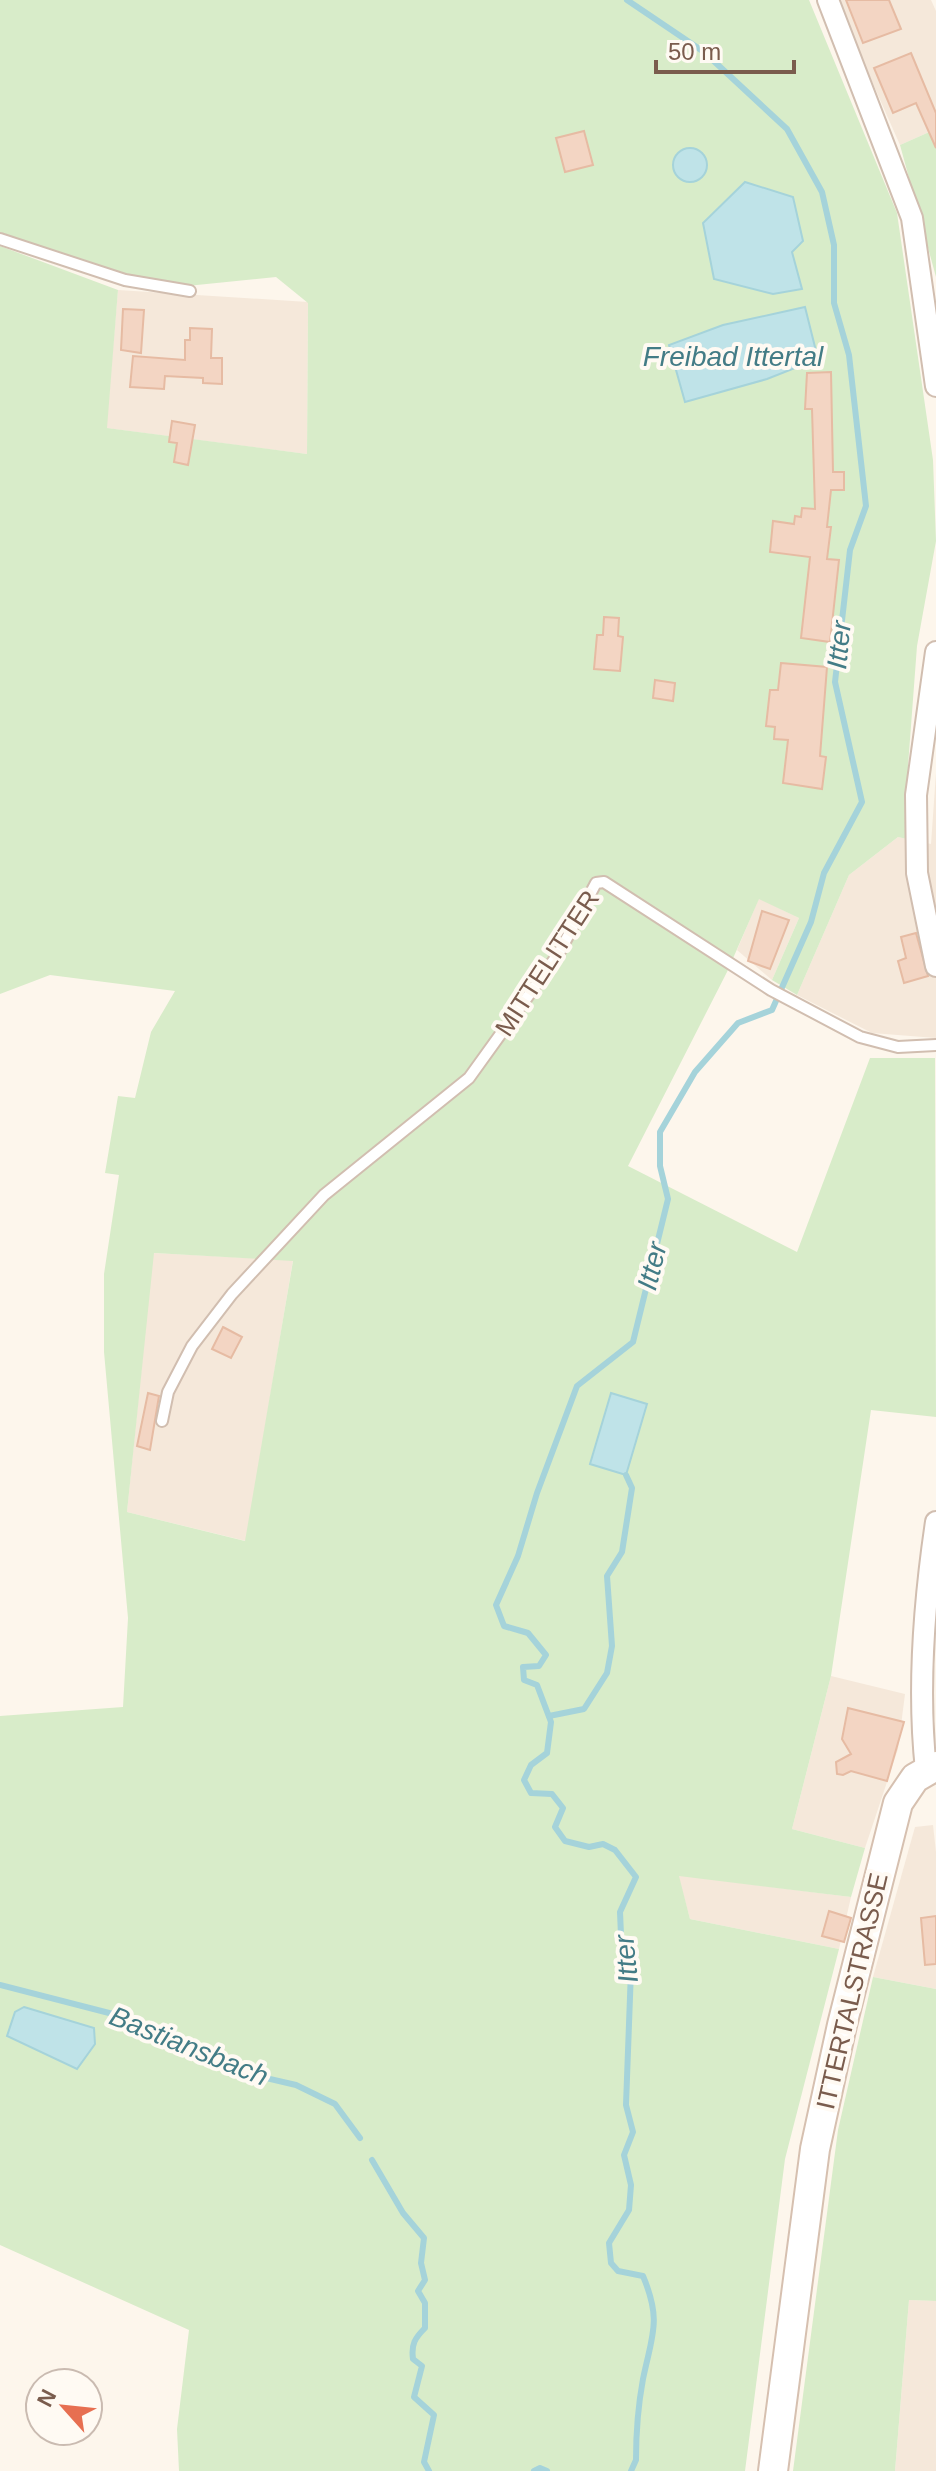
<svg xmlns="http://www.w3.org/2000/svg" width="936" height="2471" font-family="Arial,sans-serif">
<rect width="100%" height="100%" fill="#fdf6ec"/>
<g fill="#f5e8da">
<polygon points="836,0 931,0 936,11 936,129 900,145"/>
<polygon points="118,290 308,302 307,454 106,428"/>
<polygon points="936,773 936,1038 872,1033 797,995 849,875 898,837 931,844"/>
<polygon points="759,898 799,918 772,980 737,950"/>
<polygon points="153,1253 293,1260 246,1541 127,1512"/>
<polygon points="831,1676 905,1694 898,1749 865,1848 792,1829"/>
<polygon points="933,1825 936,1852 936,1989 873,1977 915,1827"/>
<polygon points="678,1875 851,1897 839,1949 690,1919"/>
<polygon points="909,2300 936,2301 936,2471 895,2471"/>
</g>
<g fill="#d8ecc9" fill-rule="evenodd">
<path d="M0 0H809L897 213 933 460 936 541 917 646 908 766 907 839 898 837 849 875 797 995 772 980 799 918 759 899 727 972 628 1166 797 1252 870 1058H935L936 1417 871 1410 831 1676 792 1829 865 1848 851 1897 679 1876 690 1919 839 1949 785 2159 745 2471H179L177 2429 189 2330 0 2245V1716L123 1707 128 1618 104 1352V1274L119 1175 105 1173 118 1096 135 1098 151 1032 175 991 50 975 0 994V246L118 290 107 428 307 454 308 303 276 277 187 286 108 270 0 232ZM154 1253 293 1261 245 1541 127 1512ZM24 2007 93 2028 77 2069 8 2036Z"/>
<polygon points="936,129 936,277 900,145"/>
<polygon points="873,1977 936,1989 936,2301 909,2300 895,2471 793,2471 838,2130"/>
</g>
<g fill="#bfe3e8" stroke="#a5d3da" stroke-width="2">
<circle cx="690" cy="165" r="17"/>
<polygon points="745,182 793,197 803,241 792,252 802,289 773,294 714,279 703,223"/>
<polygon points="805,307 818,359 767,379 685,402 669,345 723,325"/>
<polygon points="611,1393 647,1404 626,1475 590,1464"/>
<polygon points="24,2007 94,2028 95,2044 77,2069 7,2036 15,2012"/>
</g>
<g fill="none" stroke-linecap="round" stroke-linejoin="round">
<g stroke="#a5d3da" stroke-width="6">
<path d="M627 0 704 52 787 129 822 192 834 245V303L849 355 866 506 850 550 835 682 862 802 824 873 811 922 772 1010 738 1023 695 1072 660 1132V1166L668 1199 633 1342 577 1386 537 1493 518 1556 496 1605 504 1626 528 1633 546 1655 539 1666 523 1667 524 1680 537 1685 551 1722 547 1753 531 1765 524 1780 531 1793 552 1794 563 1808 555 1827 565 1841 589 1847 603 1844 615 1850 636 1877 620 1912 621 1935 631 1970 626 2105 633 2132 624 2155 631 2185 629 2210 609 2243 611 2263 618 2271 643 2276C662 2321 652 2335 643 2379 638 2406 636 2433 636 2460L631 2471"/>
<polyline points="549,1716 584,1709 607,1673 612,1646 607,1576 622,1552 632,1488 626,1475"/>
<polyline points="0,1985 113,2014 138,2030 182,2041 207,2056 223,2055 240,2072 296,2085 335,2104 360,2138"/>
<path d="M372 2160 403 2213 424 2238 421 2263 425 2280 418 2291 425 2303V2328C415 2338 411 2344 413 2359L422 2366 414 2397 434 2415 424 2462 429 2471"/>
<polyline points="534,2471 540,2468 547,2471"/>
</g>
</g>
<g fill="#f3d5c3" stroke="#e6bba3" stroke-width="2">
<polygon points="846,0 889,0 901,29 863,43"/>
<polygon points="911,53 936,113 936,148 916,103 893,113 874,68"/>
<polygon points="584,131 593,165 565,172 556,138"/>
<polygon points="123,309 144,310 141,353 121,350"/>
<polygon points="190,328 212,329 211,358 222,358 222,384 203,383 203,378 165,376 164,389 130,387 133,356 185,360 185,340 190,340"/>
<polygon points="831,372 833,472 844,472 844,490 831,490 827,527 831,527 827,559 839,560 830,642 801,638 810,557 770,552 773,521 794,524 795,516 801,517 802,508 815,509 812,409 805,409 807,373"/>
<polygon points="172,421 195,425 188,465 174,462 177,443 169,442"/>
<polygon points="604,617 619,618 618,636 623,637 620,671 594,669 597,635 603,635"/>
<polygon points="781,663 827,667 820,756 826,757 822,789 783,783 788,740 774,739 775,727 766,726 770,690 778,690"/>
<polygon points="655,680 675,683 673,701 653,698"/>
<polygon points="762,911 789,920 770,969 748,961"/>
<polygon points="916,933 928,976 904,983 898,961 906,958 901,937"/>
<polygon points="223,1327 242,1337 231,1358 212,1349"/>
<polygon points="148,1393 159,1396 150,1450 137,1446"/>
<polygon points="848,1708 904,1722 887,1781 851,1771 843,1775 837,1774 836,1762 851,1754 842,1739"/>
<polygon points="829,1911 851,1918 844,1942 822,1936"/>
<polygon points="936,1916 936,1964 925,1965 921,1918"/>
</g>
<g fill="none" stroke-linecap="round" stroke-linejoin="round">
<g stroke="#d1beb0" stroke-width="14">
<g id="service">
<polyline points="0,239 125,280 190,291"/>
<polyline points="162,1421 168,1392 192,1346 232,1294 324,1195 469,1078 559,953 596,883 604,882 771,990 860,1037 898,1047 936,1045"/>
</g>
</g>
<g stroke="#d1beb0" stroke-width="24">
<g id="minor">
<polyline points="828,0 912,218 936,386"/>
<polyline points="936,652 916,795 917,873 936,966"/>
<path d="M926 1770C917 1688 924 1603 936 1522"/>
</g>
</g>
<g stroke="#d6c0b0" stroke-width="32">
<polyline id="secondary" points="773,2471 815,2149 842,2025 898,1803 915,1778 936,1766"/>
</g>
<use href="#service" stroke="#fff" stroke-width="10"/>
<use href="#minor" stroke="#fff" stroke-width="20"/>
<use href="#secondary" stroke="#fff" stroke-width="28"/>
</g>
<g text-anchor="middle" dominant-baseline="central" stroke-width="8" stroke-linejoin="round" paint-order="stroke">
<g font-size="26" fill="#7a5c4d" stroke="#fffaf3">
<text transform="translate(547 963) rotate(-57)">MITTELITTER</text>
<text transform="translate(852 1991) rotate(-77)">ITTERTALSTRASSE</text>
</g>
<g font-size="28" font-style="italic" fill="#437c86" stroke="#fffaf3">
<text x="733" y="356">Freibad Ittertal</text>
<text transform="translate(839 645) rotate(-84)">Itter</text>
<text transform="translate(652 1266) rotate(-76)">Itter</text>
<text transform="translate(626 1959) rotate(-96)">Itter</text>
<text transform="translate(189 2046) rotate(22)">Bastiansbach</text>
</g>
</g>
<g transform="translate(64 2407) rotate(297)"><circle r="38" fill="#fffaf3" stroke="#cabbb1" stroke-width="2"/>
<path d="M0-6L14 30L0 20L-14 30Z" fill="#e76f51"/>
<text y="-12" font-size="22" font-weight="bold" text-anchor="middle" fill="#7a5c4d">N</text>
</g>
<path d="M656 60v12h138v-12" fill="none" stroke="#7a5c4d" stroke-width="4"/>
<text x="668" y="60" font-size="24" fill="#7a5c4d" stroke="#fffaf3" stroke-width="6" paint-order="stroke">50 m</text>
</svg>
